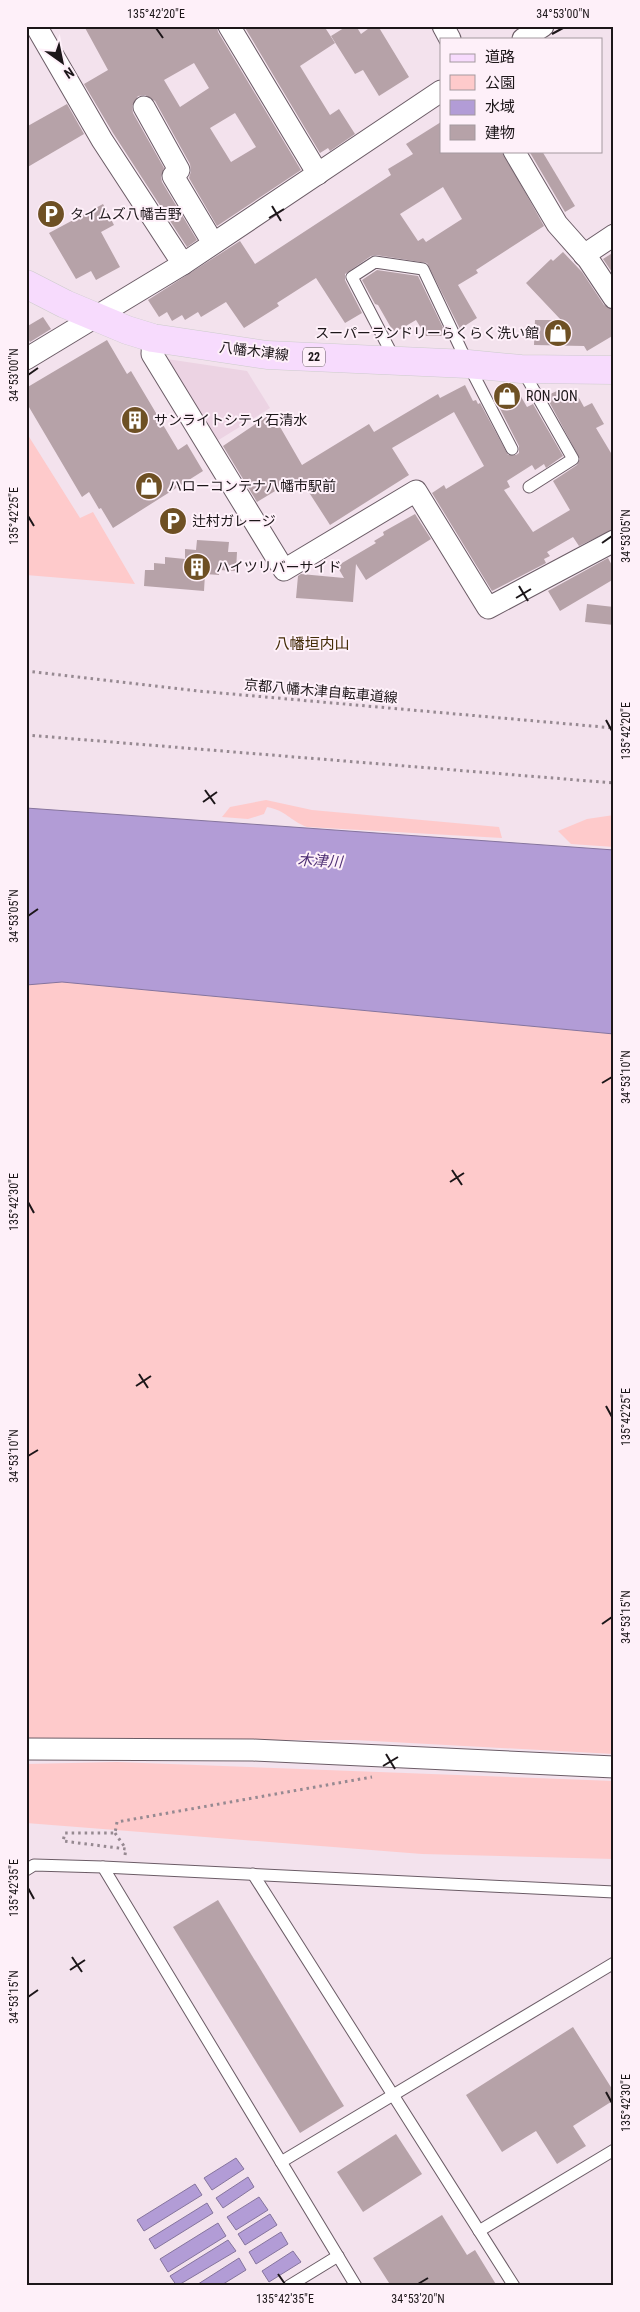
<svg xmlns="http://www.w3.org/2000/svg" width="640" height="2312" font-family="'Roboto Condensed','Noto Sans JP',sans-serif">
<rect width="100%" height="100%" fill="#f3e2ed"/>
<polygon fill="#ecd3e3" points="167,359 247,371 270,408 217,441"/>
<g fill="#fecacb">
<polygon points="26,432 80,518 93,512 135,584 26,575"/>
<path d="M266 800 312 810 499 827 502 838 307 827C289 820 287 811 267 807L264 814 248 819 222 817 230 807Z"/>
<polygon points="614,815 614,847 571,844 558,831 587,819"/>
<polygon points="62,982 614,1034 614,1754 355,1740 26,1740 26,985"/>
<polygon points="117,1762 614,1781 614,1859 422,1854 26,1823 26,1764"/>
</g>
<g fill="#b29cd6" stroke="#85749d">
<polygon points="26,808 614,850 614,1034 62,982 26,985"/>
<polygon points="236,2158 244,2169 212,2190 204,2178"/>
<polygon points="248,2177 254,2187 223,2208 216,2198"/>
<polygon points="195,2184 202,2195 144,2231 137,2220"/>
<polygon points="259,2197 268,2210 236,2230 227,2217"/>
<polygon points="207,2203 213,2213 155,2249 149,2239"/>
<polygon points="270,2214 277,2225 245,2245 238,2234"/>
<polygon points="218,2223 226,2236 168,2272 160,2259"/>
<polygon points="281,2232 288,2244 256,2264 249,2252"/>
<polygon points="228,2240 236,2251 177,2286 170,2276"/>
<polygon points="293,2251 301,2262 269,2282 262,2271"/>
<polygon points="239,2258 246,2270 220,2286 195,2286"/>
</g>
<g fill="#b6a2a8" fill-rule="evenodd">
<path d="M84 26H217L218 32 301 170 217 226 189 178 191 171 190 164 155 101 145 95 138 96 132 106 133 113 164 168 161 177 162 182 197 240 187 247 113 133 84 84 108 70ZM194 63 209 88 180 107 164 80ZM235 113 256 147 231 162 210 128Z"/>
<polygon points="244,26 324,26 335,43 300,66 330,115 339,109 355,134 330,151 328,148 320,153"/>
<polygon points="347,26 356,26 361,34 372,26 378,26 409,77 379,96 363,70 355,74 331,36"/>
<polygon points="67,104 84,134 26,168 26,127"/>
<path d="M441 122V151H502L544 226 476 270 478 273 458 285 477 318 460 329 427 263 376 255 371 256 345 274V280L362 313 345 323 316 278 277 303 279 306 244 328 226 302 201 317 198 312 185 320 182 315 172 321 167 312 159 317 148 300 240 241 255 264 391 175 388 169 413 154 406 144ZM443 187 462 219 426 242 423 238 418 241 400 214Z"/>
<polygon points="529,151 542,151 575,206 565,212"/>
<polygon points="103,204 114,225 101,232 120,267 96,280 91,271 76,279 49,233"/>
<polygon points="563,252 582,272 604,305 614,310 614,335 587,351 584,346 534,345 535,320 561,320 526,283 551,259 553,261"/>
<polygon points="614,252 614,275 603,259"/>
<polygon points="377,270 418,276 447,336 426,336 416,320 394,333 378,305 375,304 362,280"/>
<polygon points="43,317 51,329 30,342 26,335 26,327"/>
<polygon points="107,340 127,374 131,371 178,450 187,444 203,471 113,528 101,508 99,509 89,492 82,497 26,402 26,388"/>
<polygon points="465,385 473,401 476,400 478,404 480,403 508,455 516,455 519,453 519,446 493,395 506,387 509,392 516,388 527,407 533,404 563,456 546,468 544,464 535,470 532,465 507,481 510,487 504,490 533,532 570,510 553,481 577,465 580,459 546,396 559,390 562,396 574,389 584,407 592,403 604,424 596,428 614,458 614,529 579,546 573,537 547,552 550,556 544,559 546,563 492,591 432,493 444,485 446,489 484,466 454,412 392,448 409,475 330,525 301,480 287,489 285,485 257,502 223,446 272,413 302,465 369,424 374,432 438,394 440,398"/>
<polygon points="415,514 431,539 366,580 356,564 353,602 296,598 298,576 301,574 344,578 337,566 376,543 374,541 384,535 383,532"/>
<polygon points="197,540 229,542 228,552 237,552 236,571 219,570 219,575 205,574 204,591 144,586 145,570 154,570 154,563 165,564 165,557 185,559 185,549 196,550"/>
<polygon points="608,558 614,569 614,579 560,611 548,591"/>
<polygon points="587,604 614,607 614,625 585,622"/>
<polygon points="218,1900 344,2106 300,2133 173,1927"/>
<polygon points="573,2027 614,2092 614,2100 573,2126 586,2146 557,2164 536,2131 502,2152 466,2095"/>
<polygon points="396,2134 422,2174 363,2212 337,2172"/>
<polygon points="442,2215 467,2255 475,2250 497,2286 391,2286 373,2258"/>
</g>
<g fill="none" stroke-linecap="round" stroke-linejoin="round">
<g stroke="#6b5c66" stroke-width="13">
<g id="lane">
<polyline points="395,360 352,277 375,262 423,269 468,364 512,449"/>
<polyline points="523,371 573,459 529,487"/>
<polyline points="103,1867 356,2286"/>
<polyline points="26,1870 34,1865 103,1867 614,1892"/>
<polyline points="253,1874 514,2286"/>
<polyline points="281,2162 614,1963"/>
<polyline points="479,2231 614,2150"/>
<polyline points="289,2286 338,2256"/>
</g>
</g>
<g stroke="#6b5c66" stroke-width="23">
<g id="street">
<polyline points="36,26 102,140 183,264"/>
<polyline points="229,26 318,174"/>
<polyline points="443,26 450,39"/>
<polyline points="523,39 543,26"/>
<polyline points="144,107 179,170 173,176 213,243"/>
<polyline points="514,151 557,224 588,259 614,298"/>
<polyline points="584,255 614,235"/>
<polyline points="153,338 152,354 284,570 416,491 488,608 614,541"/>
<polyline points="26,359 183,264 441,91"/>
<polyline points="26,1749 253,1750 614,1767"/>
</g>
</g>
<g stroke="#cdcccc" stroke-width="29">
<polyline id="primary" points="26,284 65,304 127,330 153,338 267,355 468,364 521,369 614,370"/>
</g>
<g stroke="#968991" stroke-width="3" stroke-dasharray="2.5 4" stroke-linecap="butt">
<polyline points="26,671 198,691 614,728"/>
<polyline points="26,735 614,783"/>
<polyline points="115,1833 126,1849"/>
<polyline points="125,1855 126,1849 63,1841 65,1833 115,1833 117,1822 372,1777"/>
</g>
<use href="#lane" stroke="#fff" stroke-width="11"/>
<use href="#street" stroke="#fff" stroke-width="21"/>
<use href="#primary" stroke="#f7dbfd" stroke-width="28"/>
</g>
<path fill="none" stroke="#1c1619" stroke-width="2" d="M156 28 163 38M552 34 563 28M272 206 281 221M269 218 284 209M28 375 38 368M28 516 34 526M602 543 612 536M519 586 528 601M516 598 531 589M606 720 612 731M205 790 215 804M203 802 217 792M28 916 38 909M602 1083 612 1077M452 1170 462 1185M450 1182 464 1173M28 1202 34 1213M139 1374 148 1388M136 1386 151 1376M606 1406 612 1417M28 1456 38 1450M602 1624 612 1617M386 1754 395 1769M383 1766 398 1757M28 1888 34 1899M72 1957 82 1972M70 1970 85 1960M28 1997 38 1990M606 2092 612 2103M278 2274 285 2284M418 2284 428 2278"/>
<defs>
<g id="parking-disc" transform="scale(1.4375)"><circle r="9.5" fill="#6e5024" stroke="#fef0f9"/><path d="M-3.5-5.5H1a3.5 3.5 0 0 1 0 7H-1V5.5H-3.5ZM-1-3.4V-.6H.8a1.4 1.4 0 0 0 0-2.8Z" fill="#fff"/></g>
<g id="shop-disc" transform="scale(1.4375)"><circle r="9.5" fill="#6e5024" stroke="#fef0f9"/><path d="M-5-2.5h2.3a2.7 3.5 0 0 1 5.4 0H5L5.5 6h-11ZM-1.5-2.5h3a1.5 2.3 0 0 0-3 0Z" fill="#fff"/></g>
<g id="building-disc" transform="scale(1.4375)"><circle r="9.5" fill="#6e5024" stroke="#fef0f9"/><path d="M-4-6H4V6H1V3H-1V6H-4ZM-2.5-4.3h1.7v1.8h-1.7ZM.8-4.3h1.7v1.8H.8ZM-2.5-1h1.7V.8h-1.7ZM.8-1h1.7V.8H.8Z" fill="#fff"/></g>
</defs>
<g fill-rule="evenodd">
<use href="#parking-disc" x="51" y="214"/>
<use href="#shop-disc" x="558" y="333"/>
<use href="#shop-disc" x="507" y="396"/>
<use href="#building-disc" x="135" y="420"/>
<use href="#shop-disc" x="149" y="486"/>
<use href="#parking-disc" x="173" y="521"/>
<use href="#building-disc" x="197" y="567"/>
</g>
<g text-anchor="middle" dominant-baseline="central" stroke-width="4" stroke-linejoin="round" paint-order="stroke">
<rect fill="#fef0f9" stroke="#60575c" stroke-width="1" x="303" y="347.5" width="22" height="19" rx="4"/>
<g font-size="12" font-weight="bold" fill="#1c1619">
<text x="314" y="357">22</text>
</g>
<g font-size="14" fill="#1c1619" stroke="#fef0f9" text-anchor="start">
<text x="70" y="214">タイムズ八幡吉野</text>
<text x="539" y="333" text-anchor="end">スーパーランドリーらくらく洗い館</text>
<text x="526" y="396">RON JON</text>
<text x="154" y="420">サンライトシティ石清水</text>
<text x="168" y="486">ハローコンテナ八幡市駅前</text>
<text x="192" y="521">辻村ガレージ</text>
<text x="216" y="567">ハイツリバーサイド</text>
</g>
<g font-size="14" fill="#1c1619" stroke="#fef0f9">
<text transform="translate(254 351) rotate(7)">八幡木津線</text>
<text transform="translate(321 691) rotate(5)">京都八幡木津自転車道線</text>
</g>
<g font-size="15" fill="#422b06" stroke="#fef0f9">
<text x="312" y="644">八幡垣内山</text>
</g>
<g font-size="15" font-style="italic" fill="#4f3075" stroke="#fef0f9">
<text transform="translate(320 861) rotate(3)">木津川</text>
</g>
</g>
<rect width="640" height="2312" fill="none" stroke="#fef0f9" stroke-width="55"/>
<rect x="440" y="38" width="162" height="115" fill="#fef0f9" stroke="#a4999f"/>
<rect x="450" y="54" width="25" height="8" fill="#f7dbfd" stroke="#a4999f"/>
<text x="485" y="62" font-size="15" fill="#1c1619">道路</text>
<rect x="450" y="75" width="25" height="15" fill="#fecacb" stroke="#a4999f"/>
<text x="485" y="88" font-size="15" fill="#1c1619">公園</text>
<rect x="450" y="100" width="25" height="15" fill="#b29cd6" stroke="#a4999f"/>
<text x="485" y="112" font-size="15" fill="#1c1619">水域</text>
<rect x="450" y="125" width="25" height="15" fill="#b6a2a8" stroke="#a4999f"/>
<text x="485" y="138" font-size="15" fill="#1c1619">建物</text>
<g transform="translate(62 62) rotate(147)" stroke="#fef0f9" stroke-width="4" paint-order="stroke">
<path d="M0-4L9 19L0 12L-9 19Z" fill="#1c1619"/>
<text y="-8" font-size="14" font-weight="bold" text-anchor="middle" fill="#1c1619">N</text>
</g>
<rect x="28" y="28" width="584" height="2256" fill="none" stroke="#1c1619" stroke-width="2"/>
<g font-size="12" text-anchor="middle" fill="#1c1619">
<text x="156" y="18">135°42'20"E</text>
<text x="563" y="18">34°53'00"N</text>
<text transform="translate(14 375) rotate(-90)" y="4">34°53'00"N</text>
<text transform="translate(14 516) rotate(-90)" y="4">135°42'25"E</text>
<text transform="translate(626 536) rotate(-90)" y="4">34°53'05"N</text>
<text transform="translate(626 731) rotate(-90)" y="4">135°42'20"E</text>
<text transform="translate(14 916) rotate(-90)" y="4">34°53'05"N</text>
<text transform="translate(626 1077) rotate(-90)" y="4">34°53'10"N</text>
<text transform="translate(14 1202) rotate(-90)" y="4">135°42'30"E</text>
<text transform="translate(626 1417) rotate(-90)" y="4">135°42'25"E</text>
<text transform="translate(14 1456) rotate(-90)" y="4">34°53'10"N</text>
<text transform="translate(626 1617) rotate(-90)" y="4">34°53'15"N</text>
<text transform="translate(14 1888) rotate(-90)" y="4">135°42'35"E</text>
<text transform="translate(14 1997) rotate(-90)" y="4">34°53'15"N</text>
<text transform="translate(626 2103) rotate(-90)" y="4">135°42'30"E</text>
<text x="285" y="2303">135°42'35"E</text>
<text x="418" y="2303">34°53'20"N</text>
</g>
</svg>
